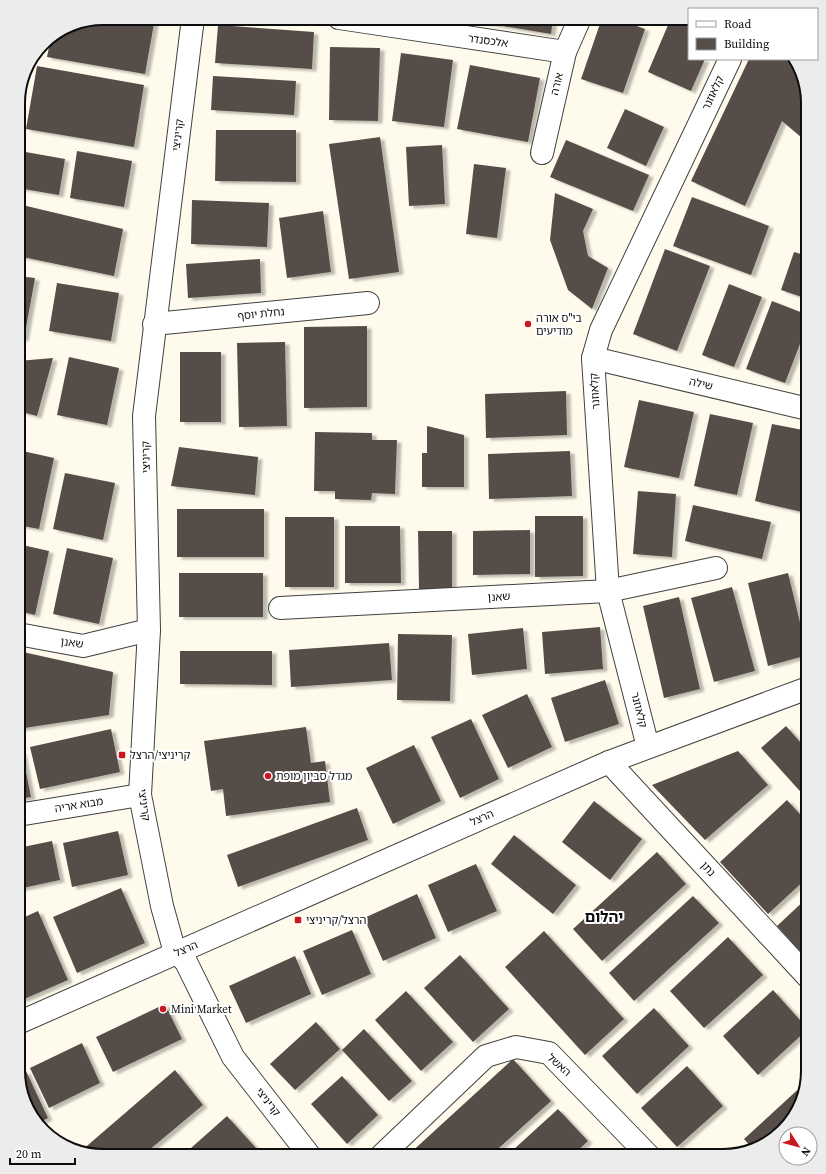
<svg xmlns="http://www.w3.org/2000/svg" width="826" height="1174" font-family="'Source Serif 4','Noto Sans Hebrew',serif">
<defs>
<filter id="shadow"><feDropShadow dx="4.5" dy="2.5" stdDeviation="1" flood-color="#0004"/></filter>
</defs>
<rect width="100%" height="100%" fill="#fffbec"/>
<g fill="#564e48" filter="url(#shadow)">
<polygon points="103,18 155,18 145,74 47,57 51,37 70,24"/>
<polygon points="468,18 553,18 551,34 467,20"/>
<polygon points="602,18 614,18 645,29 623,93 581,79"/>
<polygon points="671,18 689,18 689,59 705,59 691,91 648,72"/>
<polygon points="218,25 314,32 312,69 215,63"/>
<polygon points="330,47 380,48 378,121 329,120"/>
<polygon points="401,53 453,60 444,127 392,121"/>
<polygon points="749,59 787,59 798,67 808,103 808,143 782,121 745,206 691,181"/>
<polygon points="470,65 540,78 528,142 457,129"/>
<polygon points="37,66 144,85 134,147 26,129"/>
<polygon points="213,76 296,81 294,115 211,110"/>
<polygon points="625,109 664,127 646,166 607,148"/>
<polygon points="216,130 296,130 296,182 215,181"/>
<polygon points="380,137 399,272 349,279 329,144"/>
<polygon points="566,140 649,175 633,211 550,177"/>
<polygon points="442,145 445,204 409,206 406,147"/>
<polygon points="20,151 65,159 59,195 18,188"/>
<polygon points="77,151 132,161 124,207 70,198"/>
<polygon points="474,164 506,168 497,238 466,234"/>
<polygon points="555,193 593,209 583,231 588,256 608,268 592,309 568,290 550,240"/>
<polygon points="692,197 769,226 751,275 673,246"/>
<polygon points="192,200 269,203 267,247 191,244"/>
<polygon points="18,204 123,229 114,276 18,256"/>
<polygon points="323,211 331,272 287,278 279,218"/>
<polygon points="665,249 710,266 677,351 633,334"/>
<polygon points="794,252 808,256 808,299 781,290"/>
<polygon points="260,259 261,293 188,298 186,264"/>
<polygon points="18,276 35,278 24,339 18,338"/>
<polygon points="57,283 119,293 111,341 49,331"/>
<polygon points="729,284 762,297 734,367 702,355"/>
<polygon points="772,301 808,315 808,323 785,383 746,369"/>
<polygon points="367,326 367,407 304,408 304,327"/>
<polygon points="285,342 287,426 239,427 237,343"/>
<rect x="180" y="352" width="41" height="70"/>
<polygon points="69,357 119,368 107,425 57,415"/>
<polygon points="53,358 37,416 18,411 18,361"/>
<polygon points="566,391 567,435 486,438 485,394"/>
<polygon points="639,400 694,412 679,478 624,467"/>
<polygon points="710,414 753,423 737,495 694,486"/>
<polygon points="772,424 808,431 808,485 802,512 755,501"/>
<polygon points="427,426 464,435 464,487 422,487 422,453 427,453"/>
<polygon points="315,432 372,433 372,440 397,440 395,494 372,493 371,500 335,499 335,491 314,491"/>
<polygon points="179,447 258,457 255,495 171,486"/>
<polygon points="18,450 54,458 39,529 18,525"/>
<polygon points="570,451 572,496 489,499 488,454"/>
<polygon points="65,473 115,483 103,540 53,529"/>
<polygon points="638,491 676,494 672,557 633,554"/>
<polygon points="693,505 771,522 762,559 685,541"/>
<rect x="177" y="509" width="87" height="48"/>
<polygon points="535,516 583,516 583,576 535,577"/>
<rect x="285" y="517" width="49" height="70"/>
<polygon points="345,526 400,526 401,583 345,583"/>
<polygon points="530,530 530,574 473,575 473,531"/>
<polygon points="418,531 452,531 452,590 419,590"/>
<polygon points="18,544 49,551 35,615 18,611"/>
<polygon points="67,548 113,558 99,624 53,614"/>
<rect x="179" y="573" width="84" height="44"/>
<polygon points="788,573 808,655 768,666 748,583"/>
<polygon points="732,587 755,671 714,682 691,598"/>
<polygon points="679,597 700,689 664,698 643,606"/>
<polygon points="600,627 603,669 545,674 542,632"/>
<polygon points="523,628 527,669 472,675 468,634"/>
<polygon points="398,634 452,635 450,701 397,700"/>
<polygon points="389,643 392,680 291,687 289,650"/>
<polygon points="180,651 272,651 272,685 180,684"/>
<polygon points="23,652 113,672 109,715 18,729 18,701"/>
<polygon points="605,680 619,724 565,742 551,698"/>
<polygon points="527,694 552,747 508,768 482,715"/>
<polygon points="471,719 499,779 460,798 431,737"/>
<polygon points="786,726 808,751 808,800 761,748"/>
<polygon points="306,727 311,763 325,761 330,802 226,816 223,789 211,791 204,741"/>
<polygon points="111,729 120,772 40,789 30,747"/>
<polygon points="414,745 441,801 393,824 366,768"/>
<polygon points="738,751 768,785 705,840 652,785"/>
<polygon points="18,752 22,752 31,797 18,799"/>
<polygon points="787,800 808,823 808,877 768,914 720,862"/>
<polygon points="594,801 642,839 610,880 562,842"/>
<polygon points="357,808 368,840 238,887 227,855"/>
<polygon points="118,831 128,875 72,887 63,843"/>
<polygon points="514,835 576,885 553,914 491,864"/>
<polygon points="52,841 60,880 18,889 18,848"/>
<polygon points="657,852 686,884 602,961 573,929"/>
<polygon points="476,864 497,911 448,932 428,885"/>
<polygon points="121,888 145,943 77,973 53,917"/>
<polygon points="417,894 436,938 383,961 364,918"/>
<polygon points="693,896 719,923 634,1001 609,973"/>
<polygon points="808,897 808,960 777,926"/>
<polygon points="38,911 68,980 22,1000 18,991 18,920"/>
<polygon points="352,930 371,974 322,995 303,951"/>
<polygon points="544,931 624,1019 585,1055 505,967"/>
<polygon points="728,937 763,975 704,1028 670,991"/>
<polygon points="460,955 509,1009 473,1042 424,988"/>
<polygon points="295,956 311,994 246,1023 229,986"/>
<polygon points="773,990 808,1029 758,1075 723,1036"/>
<polygon points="406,991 453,1042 421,1071 375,1020"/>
<polygon points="165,1004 182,1039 113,1072 96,1037"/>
<polygon points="654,1008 689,1046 637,1094 602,1056"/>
<polygon points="316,1022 340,1049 295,1090 270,1064"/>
<polygon points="364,1029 412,1081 389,1101 342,1050"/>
<polygon points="82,1043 100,1083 49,1108 30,1068"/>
<polygon points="513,1059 551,1101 490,1156 407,1156"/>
<polygon points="687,1066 723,1106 677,1147 641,1108"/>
<polygon points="175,1070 203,1105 142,1156 97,1156 81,1151"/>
<polygon points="26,1071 48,1118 38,1123 29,1114 19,1075"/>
<polygon points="342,1076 378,1115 347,1144 311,1104"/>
<polygon points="805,1083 797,1114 766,1145 752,1148 744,1139"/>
<polygon points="558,1109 588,1141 572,1156 518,1156 513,1150"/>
<polygon points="227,1116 256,1148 247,1156 182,1156"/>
<polygon points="608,1149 614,1156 600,1156"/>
</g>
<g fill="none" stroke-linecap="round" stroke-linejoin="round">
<g stroke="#404040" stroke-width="24">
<g id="minor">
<polyline points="193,18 144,416 149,630 140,795 162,906 174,949 186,962 233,1057 310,1156"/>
<polyline points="339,18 565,52"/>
<polyline points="542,153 565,52 580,18"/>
<polyline points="154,324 368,303"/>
<polyline points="593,358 808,409"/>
<polyline points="280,608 608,591 716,568"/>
<polyline points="18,634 83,646 149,630"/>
<polyline points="648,747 608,591 593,358 601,330 730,59"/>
<polyline points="609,762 808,977"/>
<polyline points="18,815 140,795"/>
<polyline points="18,1023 609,762 808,688"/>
<polyline points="381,1156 486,1056 516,1047 549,1053 649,1156"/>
</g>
</g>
<use href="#minor" stroke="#fff" stroke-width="22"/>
</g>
<g fill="#cb171f" stroke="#fff" stroke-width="1.5">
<circle cx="528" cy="324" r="4"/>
<rect x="118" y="751" width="8" height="8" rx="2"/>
<circle cx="268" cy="776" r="4"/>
<rect x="294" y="916" width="8" height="8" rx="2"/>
<circle cx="163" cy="1009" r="4"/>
</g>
<g text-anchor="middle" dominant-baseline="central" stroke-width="4" stroke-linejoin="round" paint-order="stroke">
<g font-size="11" fill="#0d0d0d" stroke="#fff">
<text transform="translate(488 41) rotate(8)">אלכסנדר</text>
<text transform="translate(557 84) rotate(-76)">אורה</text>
<text transform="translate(713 93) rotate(-65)">קלאוזנר</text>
<text transform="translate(178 135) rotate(-83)">קריניצי</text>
<text transform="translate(261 314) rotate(-6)">נחלת יוסף</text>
<text transform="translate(701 384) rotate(13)">שילה</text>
<text transform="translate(595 391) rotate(-94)">קלאוזנר</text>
<text transform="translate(146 457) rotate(-91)">קריניצי</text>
<text transform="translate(499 597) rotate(-3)">שאנן</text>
<text transform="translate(72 643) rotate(7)">שאנן</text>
<text transform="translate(639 710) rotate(76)">קלאוזנר</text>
<text transform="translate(79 805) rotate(-9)">מבוא אריה</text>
<text transform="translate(144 805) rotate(83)">קריניצי</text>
<text transform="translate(482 818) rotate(-24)">הרצל</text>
<text transform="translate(708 869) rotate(47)">נתן</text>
<text transform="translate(186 949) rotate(-23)">הרצל</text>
<text transform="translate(559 1065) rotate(42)">האשל</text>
<text transform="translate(268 1102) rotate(52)">קריניצי</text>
</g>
<g font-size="11" fill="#0d0d0d" stroke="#fff" text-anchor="start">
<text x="536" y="318">בי"ס אורה<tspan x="536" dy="13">מודיעים</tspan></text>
<text x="130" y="755">קריניצי/הרצל</text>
<text x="276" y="776">מגדל סביון מופת</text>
<text x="306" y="920">הרצל/קריניצי</text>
<text x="171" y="1009">Mini Market</text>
</g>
<g font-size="15" font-weight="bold" fill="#0d0d0d" stroke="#fff">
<text x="604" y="916">יהלום</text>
</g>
</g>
<path d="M0 0H826V1174H0ZM103 25H723A78 78 0 0 1 801 103V1071A78 78 0 0 1 723 1149H103A78 78 0 0 1 25 1071V103A78 78 0 0 1 103 25Z" fill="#ececec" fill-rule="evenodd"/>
<path fill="none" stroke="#0d0d0d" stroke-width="2" d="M103 25H723A78 78 0 0 1 801 103V1071A78 78 0 0 1 723 1149H103A78 78 0 0 1 25 1071V103A78 78 0 0 1 103 25Z"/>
<rect x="688" y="8" width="130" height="52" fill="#ffffff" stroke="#9e9e9e"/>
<rect x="696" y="21" width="20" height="6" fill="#ffffff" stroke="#9e9e9e"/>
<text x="724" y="28" font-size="12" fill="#0d0d0d">Road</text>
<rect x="696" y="38" width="20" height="12" fill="#564e48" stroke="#9e9e9e"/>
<text x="724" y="48" font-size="12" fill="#0d0d0d">Building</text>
<g transform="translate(798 1146) rotate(126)"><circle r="19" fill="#ffffff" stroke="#9e9e9e"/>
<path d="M0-3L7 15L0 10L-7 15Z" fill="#cb171f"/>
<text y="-6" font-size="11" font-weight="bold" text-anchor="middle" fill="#0d0d0d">N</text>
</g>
<path d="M10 1158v6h65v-6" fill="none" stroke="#0d0d0d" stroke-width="2"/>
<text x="16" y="1158" font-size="12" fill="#0d0d0d" stroke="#ffffff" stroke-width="3" paint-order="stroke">20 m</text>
</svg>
